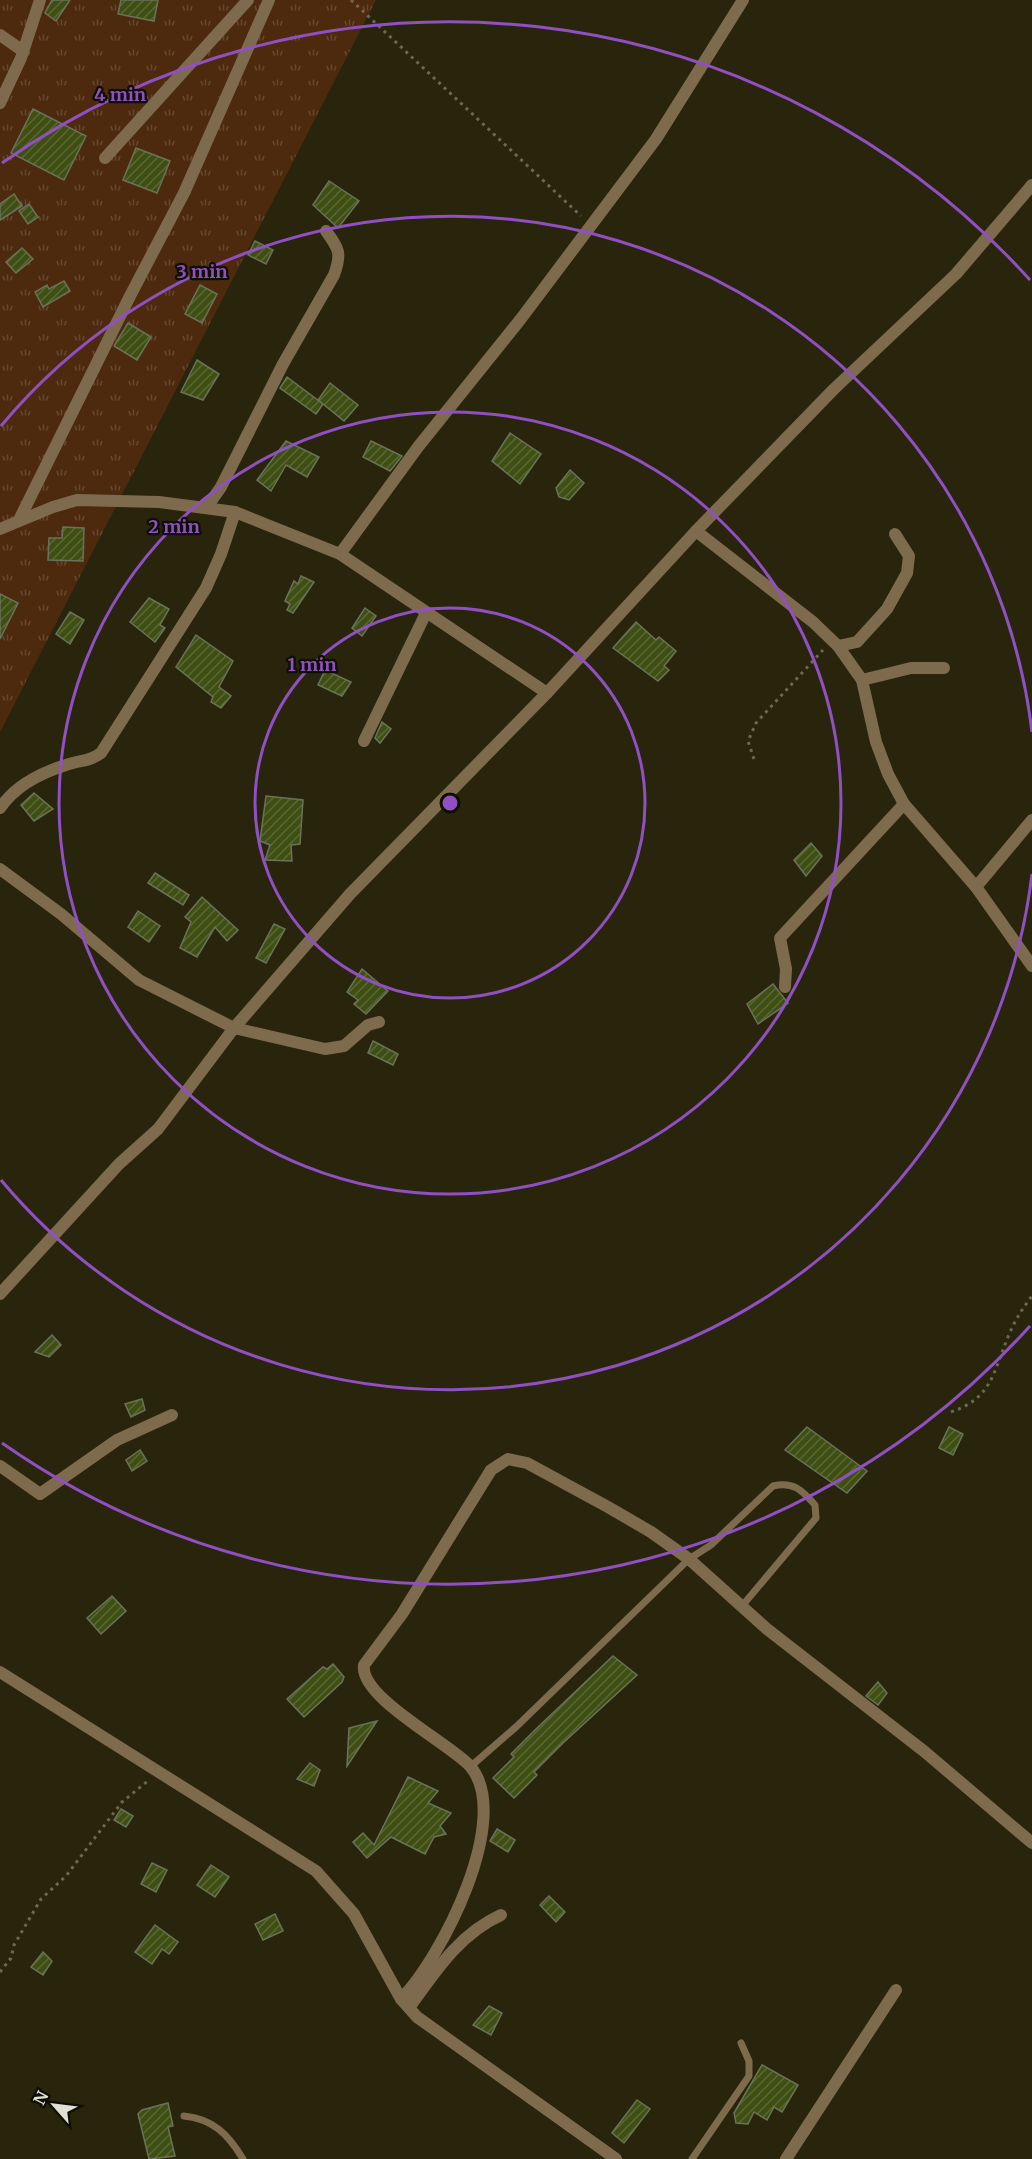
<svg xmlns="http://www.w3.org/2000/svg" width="1032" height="2159" font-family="Merriweather,serif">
<defs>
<pattern id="grass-tufts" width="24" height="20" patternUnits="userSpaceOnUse" patternTransform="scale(1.5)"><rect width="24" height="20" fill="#4d290e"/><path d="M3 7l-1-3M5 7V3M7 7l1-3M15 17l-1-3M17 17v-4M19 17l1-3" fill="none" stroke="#664830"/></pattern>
<pattern id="building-hatch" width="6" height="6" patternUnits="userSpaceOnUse" patternTransform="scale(1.5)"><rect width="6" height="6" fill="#3f4f13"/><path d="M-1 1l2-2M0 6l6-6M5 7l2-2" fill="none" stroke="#5a6834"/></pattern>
</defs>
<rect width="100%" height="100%" fill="#29250c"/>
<polygon fill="url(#grass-tufts)" points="0,0 376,0 0,732"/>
<g fill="url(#building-hatch)" stroke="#6a735a" stroke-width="1.5">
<polygon points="52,0 70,0 56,21 45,13"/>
<polygon points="121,0 158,0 154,21 118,14"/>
<polygon points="33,109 86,136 64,180 11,153"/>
<polygon points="136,148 170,161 157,193 123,180"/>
<polygon points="329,181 359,201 338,228 313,205"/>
<polygon points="14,194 22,206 0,220 0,204"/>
<polygon points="29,204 38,217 28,224 19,211"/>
<polygon points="255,241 273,250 266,264 248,255"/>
<polygon points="22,248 33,259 16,273 6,262"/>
<polygon points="64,281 70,291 43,307 35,292 47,285 49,289"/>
<polygon points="200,285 217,294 202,323 185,314"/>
<polygon points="128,323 151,337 137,360 114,346"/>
<polygon points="197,360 219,374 203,400 181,392"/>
<polygon points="287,377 323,404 318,400 330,383 358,405 344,421 323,404 316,414 280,388"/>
<polygon points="510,433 541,454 520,484 492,461"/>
<polygon points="286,441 319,457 307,477 286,465 271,491 257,480"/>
<polygon points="371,441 402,456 390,471 363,457"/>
<polygon points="570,470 584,483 569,500 559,497 556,488"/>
<polygon points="63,527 84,528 83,561 48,560 49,538 62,538"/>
<polygon points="301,576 314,582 293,613 287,610 290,604 285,601 294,581 298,584"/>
<polygon points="0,594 18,603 0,639"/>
<polygon points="149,598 169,609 160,625 165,628 155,642 130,622"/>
<polygon points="365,608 376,616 362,636 352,628"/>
<polygon points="70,612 84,620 70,644 56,634"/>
<polygon points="636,622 656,640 659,637 676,651 664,666 669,670 658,681 613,648"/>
<polygon points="196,635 233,661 219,687 231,696 221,708 211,702 213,697 176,667"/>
<polygon points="325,670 351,682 342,696 318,685"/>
<polygon points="382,722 391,729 380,743 375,738"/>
<polygon points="34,793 53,809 34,821 21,805"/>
<polygon points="266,796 303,800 300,844 291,845 292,861 265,860 270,845 260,841"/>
<polygon points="811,843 822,856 806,876 794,860"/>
<polygon points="155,873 189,895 183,905 148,883"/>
<polygon points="202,897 238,930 227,941 215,927 197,957 180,948 191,922 185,917"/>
<polygon points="138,911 160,926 149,942 128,927"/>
<polygon points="274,924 285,929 266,963 256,958"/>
<polygon points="362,969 388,991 366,1014 354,1004 358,1000 347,992"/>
<polygon points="773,984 788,1003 758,1024 747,1004"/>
<polygon points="373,1041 398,1054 393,1065 368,1053"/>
<polygon points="52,1335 61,1345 49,1357 35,1352"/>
<polygon points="142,1399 145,1410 131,1417 125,1404"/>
<polygon points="807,1427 867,1471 847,1493 785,1450"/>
<polygon points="949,1427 963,1434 953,1455 939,1448"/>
<polygon points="140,1450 147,1461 132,1471 126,1460"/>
<polygon points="112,1596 126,1611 101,1634 87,1618"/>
<polygon points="613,1656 637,1675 563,1743 534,1772 537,1775 514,1798 493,1778 514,1757 511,1754 536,1729"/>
<polygon points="333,1664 344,1677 342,1682 304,1717 287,1699 323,1667 327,1669"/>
<polygon points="878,1682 887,1693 878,1705 866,1696"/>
<polygon points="377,1721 347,1766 349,1728"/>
<polygon points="310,1763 320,1770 314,1786 297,1779"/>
<polygon points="408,1777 438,1791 428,1803 451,1813 440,1826 446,1834 434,1837 425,1854 391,1837 367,1858 353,1842 363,1833 374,1845"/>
<polygon points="121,1809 133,1816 126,1827 114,1820"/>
<polygon points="497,1829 515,1840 508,1852 490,1841"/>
<polygon points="152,1863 167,1870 156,1892 141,1884"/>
<polygon points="211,1865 229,1877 215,1897 197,1885"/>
<polygon points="549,1896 565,1912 556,1922 540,1905"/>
<polygon points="275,1914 283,1931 263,1940 255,1924"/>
<polygon points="155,1925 178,1942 169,1954 162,1949 152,1964 135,1952"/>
<polygon points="43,1952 52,1961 43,1975 31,1967"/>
<polygon points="489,2006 502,2013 491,2035 473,2025"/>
<polygon points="762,2065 798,2085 782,2112 774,2107 767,2120 754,2112 748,2124 736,2123 734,2113"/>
<polygon points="637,2100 650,2109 624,2143 612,2133"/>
<polygon points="168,2103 173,2126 168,2127 175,2156 149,2159 138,2114 142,2110"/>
</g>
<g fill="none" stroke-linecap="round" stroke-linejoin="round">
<g stroke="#6b6853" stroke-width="3" stroke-dasharray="3 4.5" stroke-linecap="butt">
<polyline points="351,0 581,216"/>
<polyline points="754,759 748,741 756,723 823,650"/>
<path d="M951 1412C992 1398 993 1373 1008 1337 1014 1322 1022 1309 1032 1296"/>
<polyline points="0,1972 11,1958 14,1945 41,1899 66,1876 122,1802 149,1780"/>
</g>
<g stroke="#7e6b4e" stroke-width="7">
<path d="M470 1767 516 1727 689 1559 711 1545 773 1486C793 1481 802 1490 815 1505L816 1518 742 1606"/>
<path d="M184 2116C213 2119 228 2134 243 2159"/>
<polyline points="692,2159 749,2076 749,2061 741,2043"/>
</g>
<g stroke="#7e6b4e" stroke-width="12">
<polyline points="0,35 23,51"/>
<polyline points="0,103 21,58 40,0"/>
<polyline points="105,158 248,0"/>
<path d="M207 507 221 487 283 364 334 275C342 253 339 249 326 231"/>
<polyline points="19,520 130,296 184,193 269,0"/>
<polyline points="0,529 53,507 77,500 159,502 235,512 340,554 547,693"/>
<polyline points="696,531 813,622 838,646 862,680 876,742 888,774 904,804 976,887 1032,966"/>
<polyline points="340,554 418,447 520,320 656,139 743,0"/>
<polyline points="838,646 857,642 887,609 907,573 909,556 895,534"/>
<polyline points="862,680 911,668 944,668"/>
<polyline points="364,741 426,613"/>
<path d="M0 808C16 785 40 773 66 765 79 760 89 762 101 753L206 588 221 554 235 512"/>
<polyline points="0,869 61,914 139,980 234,1028 325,1049 344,1046 368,1025 379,1022"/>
<polyline points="976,887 1032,820"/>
<polyline points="785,987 786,969 780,938 904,804"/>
<polyline points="0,1294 119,1164 158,1129 234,1028 350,894 547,693 696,531 834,389 956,274 1032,185"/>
<polyline points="0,1466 40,1494 117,1440 172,1415"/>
<polyline points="0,1672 316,1871 354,1914 401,1999 417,2017 616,2159"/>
<path d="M401 1999C441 1959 514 1817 470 1766 449 1743 359 1697 364 1665L402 1614 491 1470 508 1459 527 1463 608 1507 651 1532 689 1559 767 1629 925 1752 1032 1843"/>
<path d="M409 2008C435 1972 459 1934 501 1915"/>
<polyline points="786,2159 896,1990"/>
</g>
</g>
<g fill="none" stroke="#9050c3" stroke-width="3">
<circle cx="450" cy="803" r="195"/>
<circle cx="450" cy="803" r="391"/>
<path d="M1032 874A586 586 0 0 1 1 1180M1 426A586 586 0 0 1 1032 732"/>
<path d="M1030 1326A781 781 0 0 1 2 1443M2 163A781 781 0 0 1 1030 280"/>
</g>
<circle cx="450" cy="803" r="9" fill="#9050c3" stroke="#0f0e05" stroke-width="3"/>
<g font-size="18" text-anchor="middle" font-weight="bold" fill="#9050c3" stroke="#0f0e05" stroke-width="4.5" stroke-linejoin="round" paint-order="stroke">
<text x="120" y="101">4 min</text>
<text x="202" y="278">3 min</text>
<text x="174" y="533">2 min</text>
<text x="312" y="671">1 min</text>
</g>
<g transform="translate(54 2105) rotate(298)" stroke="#0f0e05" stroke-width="4.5" paint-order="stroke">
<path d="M0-4.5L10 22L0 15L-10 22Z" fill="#e2e0d2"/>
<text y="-9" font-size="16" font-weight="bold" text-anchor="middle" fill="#e2e0d2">N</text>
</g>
</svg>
